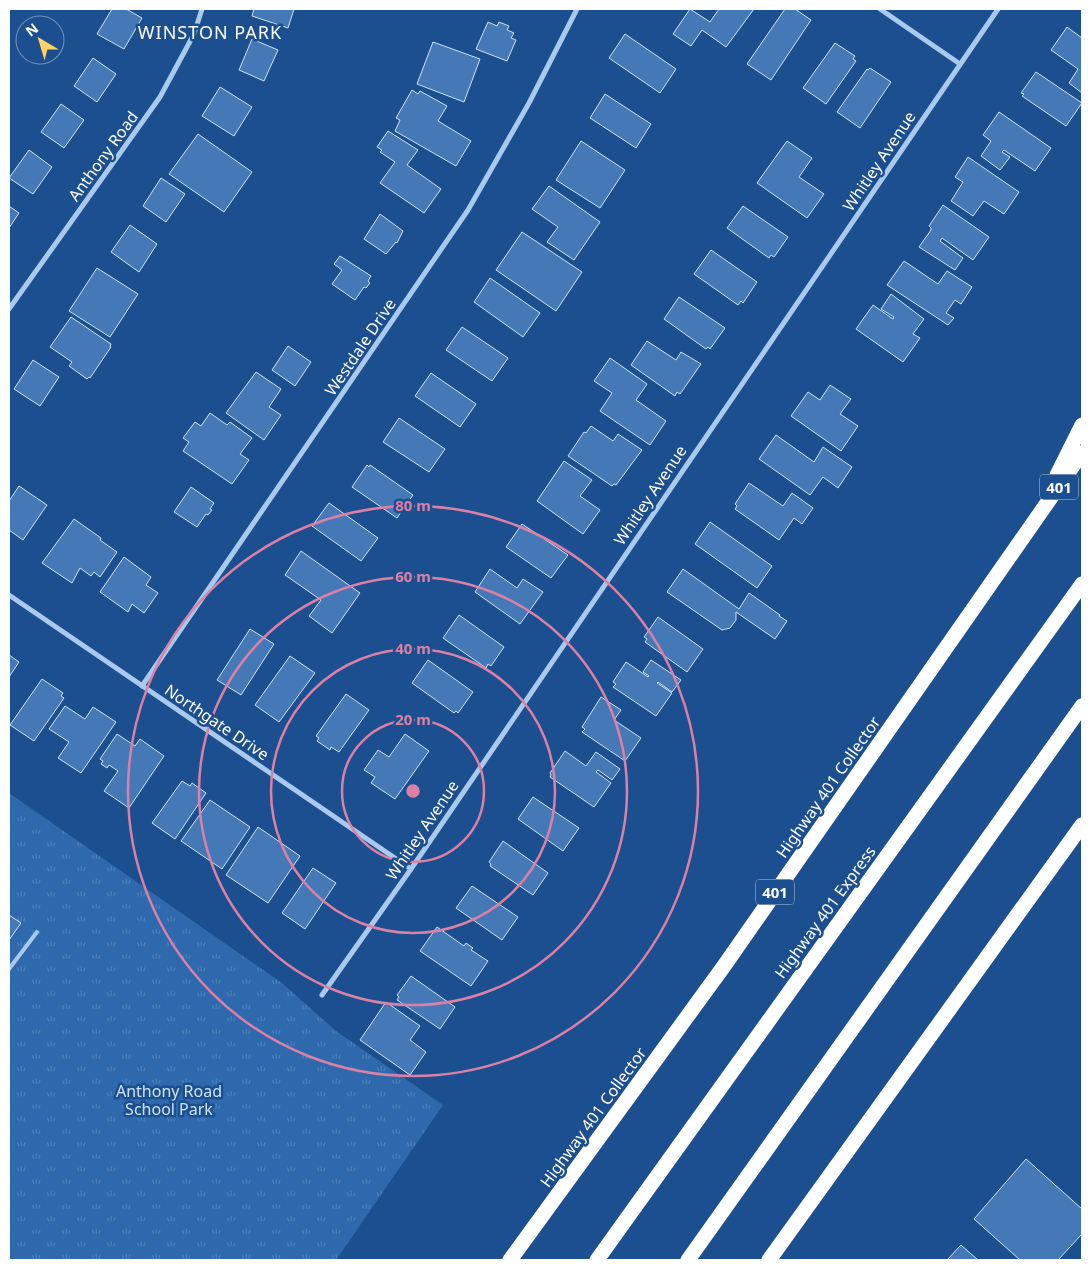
<svg xmlns="http://www.w3.org/2000/svg" width="1091" height="1269" font-family="'Noto Sans',sans-serif">
<defs>
<pattern id="grass-tufts" width="24" height="20" patternUnits="userSpaceOnUse" patternTransform="scale(1.25)"><rect width="24" height="20" fill="#2e69ad"/><path d="M3 7l-1-3M5 7V3M7 7l1-3M15 17l-1-3M17 17v-4M19 17l1-3" fill="none" stroke="#4d80b9"/></pattern>
</defs>
<rect width="100%" height="100%" fill="#1b4f8f"/>
<polygon fill="url(#grass-tufts)" points="9,793 282,983 336,1031 443,1105 336,1260 9,1260"/>
<g fill="#4478b7" stroke="#cfe3fa">
<polygon points="112,9 126,9 142,18 124,49 97,34"/>
<polygon points="254,9 294,9 288,28 252,16"/>
<polygon points="690,9 710,22 719,9 754,9 726,47 702,30 691,46 673,34"/>
<polygon points="785,9 795,9 811,20 771,80 747,64"/>
<polygon points="488,22 497,26 499,22 509,26 507,30 514,33 511,38 516,40 507,61 476,49"/>
<polygon points="1067,27 1082,38 1082,93 1069,83 1078,69 1051,50"/>
<polygon points="625,34 676,69 660,93 609,58"/>
<polygon points="252,39 278,50 264,81 239,70"/>
<polygon points="433,42 480,59 464,102 417,84"/>
<polygon points="835,43 855,56 853,59 856,61 826,104 803,88"/>
<polygon points="93,58 116,74 97,102 74,86"/>
<polygon points="870,68 891,82 860,128 837,112 867,69 868,70"/>
<polygon points="1036,72 1082,103 1066,126 1022,96 1024,94 1021,93"/>
<polygon points="220,87 252,107 234,136 202,116"/>
<polygon points="412,90 418,94 420,91 447,106 438,121 471,141 456,166 395,131 400,120 396,118"/>
<polygon points="605,94 651,124 636,148 590,118"/>
<polygon points="61,104 84,120 64,148 41,132"/>
<polygon points="999,112 1051,148 1035,171 1004,150 1002,152 1010,157 1000,170 981,156 991,141 983,135"/>
<polygon points="388,131 418,150 407,165 441,189 424,213 380,183 395,162 380,152 382,150 377,147"/>
<polygon points="198,134 252,172 224,212 169,174"/>
<polygon points="581,141 625,170 600,208 556,180"/>
<polygon points="787,141 812,158 799,177 824,194 807,218 757,183"/>
<polygon points="29,150 52,167 33,194 9,178"/>
<polygon points="968,157 1019,192 1004,214 984,201 973,216 951,201 963,182 955,177"/>
<polygon points="161,178 185,194 166,222 143,206"/>
<polygon points="549,186 600,222 574,260 547,242 558,227 532,209"/>
<polygon points="943,205 989,237 973,260 942,238 940,241 963,258 955,270 919,247 931,230 931,228 929,226"/>
<polygon points="9,206 19,213 9,228"/>
<polygon points="743,206 788,237 774,257 771,255 769,258 727,228"/>
<polygon points="380,214 403,231 397,243 396,242 386,254 364,239"/>
<polygon points="130,225 157,244 139,272 111,252"/>
<polygon points="522,232 582,272 556,311 496,270"/>
<polygon points="711,250 757,282 743,303 741,301 738,305 694,274"/>
<polygon points="340,256 371,276 368,281 370,283 366,288 364,287 355,300 332,284 342,270 334,264"/>
<polygon points="904,261 938,284 947,271 972,287 961,304 955,300 946,313 954,318 948,325 887,285"/>
<polygon points="97,268 138,294 110,337 69,311"/>
<polygon points="490,278 540,313 523,337 474,302"/>
<polygon points="891,294 924,319 913,334 920,338 903,362 856,329 873,305 893,319 894,317 881,309"/>
<polygon points="679,297 725,328 710,349 708,347 706,349 664,319"/>
<polygon points="71,317 111,344 110,347 111,347 90,378 89,377 87,379 69,366 72,362 50,347"/>
<polygon points="462,327 508,358 492,381 446,350"/>
<polygon points="647,341 676,360 681,352 701,364 680,394 677,392 675,396 631,365"/>
<polygon points="288,346 311,362 295,386 272,370"/>
<polygon points="610,358 647,384 636,400 666,421 650,445 600,411 612,393 594,381"/>
<polygon points="33,360 59,377 40,406 14,389"/>
<polygon points="256,372 281,389 269,407 281,415 264,440 226,413"/>
<polygon points="431,373 476,404 460,427 415,396"/>
<polygon points="830,385 851,399 840,414 858,426 841,451 791,416 808,392 820,400"/>
<polygon points="210,413 227,425 230,422 252,438 240,454 249,460 232,484 183,451 189,442 183,438 195,422 201,426"/>
<polygon points="399,418 445,449 429,472 383,442"/>
<polygon points="591,426 613,441 618,434 642,450 616,485 614,484 612,486 568,456 584,432 586,433"/>
<polygon points="776,435 814,462 823,447 852,467 838,488 823,477 810,495 759,459"/>
<polygon points="564,461 592,480 580,496 600,510 583,534 537,501"/>
<polygon points="367,465 369,467 370,465 413,495 397,518 352,487"/>
<polygon points="749,483 783,506 792,493 813,508 802,524 794,518 779,540 735,509 737,506 735,504"/>
<polygon points="19,486 47,505 23,540 9,530 9,501"/>
<polygon points="191,487 214,503 210,509 212,510 208,515 206,514 197,527 174,512"/>
<polygon points="329,503 378,538 361,561 312,526"/>
<polygon points="74,519 101,538 100,540 117,552 100,577 94,572 91,576 80,568 72,583 42,563"/>
<polygon points="710,522 772,566 757,588 695,544"/>
<polygon points="522,524 568,555 551,578 506,547"/>
<polygon points="301,551 360,593 332,633 309,616 321,600 285,575"/>
<polygon points="124,557 151,577 146,585 158,593 144,613 132,604 128,612 100,592"/>
<polygon points="490,569 517,588 523,579 543,592 520,624 475,592"/>
<polygon points="683,569 739,609 749,593 780,615 779,616 787,621 775,639 736,612 736,620 730,628 722,630 667,592"/>
<polygon points="459,615 504,647 491,666 488,664 486,668 443,638"/>
<polygon points="658,617 703,649 687,672 645,642 647,639 644,637"/>
<polygon points="250,629 274,644 241,695 217,680"/>
<polygon points="9,655 19,662 9,677"/>
<polygon points="290,656 315,673 279,722 255,705"/>
<polygon points="428,660 473,692 458,713 456,711 454,713 412,683"/>
<polygon points="651,660 681,680 672,692 658,682 657,683 672,693 656,716 613,687 616,684 613,682 626,662 648,677 649,676 643,672"/>
<polygon points="42,679 63,693 61,696 64,698 34,741 10,725"/>
<polygon points="346,694 369,710 339,752 331,747 330,750 317,741 319,738 316,736"/>
<polygon points="601,697 621,710 614,720 641,738 625,761 582,732 585,729 582,727"/>
<polygon points="65,706 85,719 93,707 116,722 81,773 58,758 69,742 49,729"/>
<polygon points="117,734 135,746 140,739 164,756 129,808 104,791 118,771 109,765 107,768 101,764 103,761 100,759"/>
<polygon points="405,734 429,751 395,799 371,783 375,777 364,770 378,750 389,757"/>
<polygon points="565,751 586,766 596,752 620,769 612,780 598,770 596,772 611,783 594,807 550,777 551,775 550,773"/>
<polygon points="182,781 190,786 192,783 206,793 175,839 152,823"/>
<polygon points="533,797 579,828 563,851 518,819"/>
<polygon points="210,800 250,827 222,869 181,841"/>
<polygon points="258,827 300,856 268,903 226,875"/>
<polygon points="503,841 548,873 533,895 490,866 491,864 489,862"/>
<polygon points="313,868 336,883 305,929 282,913"/>
<polygon points="472,886 518,917 502,940 456,908"/>
<polygon points="9,915 21,923 9,940"/>
<polygon points="437,927 464,946 466,943 473,948 471,950 488,961 471,986 420,951"/>
<polygon points="411,976 455,1007 440,1029 397,1000 399,997 397,995"/>
<polygon points="386,1002 420,1026 410,1040 426,1052 410,1075 360,1040"/>
<polygon points="1026,1159 1082,1209 1082,1234 1058,1260 1020,1260 974,1219"/>
<polygon points="961,1245 978,1260 947,1260"/>
</g>
<g fill="none" stroke-linecap="round" stroke-linejoin="round">
<polyline stroke="#a9c9ee" stroke-width="4" points="9,969 37,932"/>
<g stroke="#a9c9ee" stroke-width="5">
<polyline points="880,9 960,64"/>
<polyline points="9,309 160,97 194,34 202,9"/>
<polyline points="9,595 411,869"/>
<polyline points="142,686 468,210 529,103 577,9"/>
<polyline points="322,995 411,869 998,9"/>
</g>
<g stroke="#fff" stroke-width="15">
<polyline points="1057,475 1082,425"/>
<polyline points="510,1260 724,966 1082,453"/>
<polyline points="597,1260 1082,584"/>
<polyline points="688,1260 1082,706"/>
<polyline points="769,1260 1082,825"/>
</g>
</g>
<g fill="none" stroke="#dd80a5" stroke-width="2.5">
<circle cx="413" cy="791" r="71"/>
<circle cx="413" cy="791" r="142"/>
<circle cx="413" cy="791" r="214"/>
<circle cx="413" cy="791" r="285"/>
</g>
<g text-anchor="middle" dominant-baseline="central" stroke-width="5" stroke-linejoin="round" paint-order="stroke">
<g fill="#1b4f8f" stroke="#bbcadd" stroke-width="1">
<rect x="1040" y="474.5" width="38" height="25" rx="4"/>
<rect x="756" y="879.5" width="38" height="25" rx="4"/>
</g>
<g font-size="15" font-weight="bold" fill="#fff">
<text x="1059" y="487">401</text>
<text x="775" y="892">401</text>
</g>
<g font-size="16" fill="#fff" stroke="#1b4f8f">
<text transform="translate(103 156) rotate(-54)">Anthony Road</text>
<text transform="translate(879 161) rotate(-56)">Whitley Avenue</text>
<text transform="translate(360 347) rotate(-56)">Westdale Drive</text>
<text transform="translate(650 495) rotate(-56)">Whitley Avenue</text>
<text transform="translate(217 722) rotate(34)">Northgate Drive</text>
<text transform="translate(828 787) rotate(-55)">Highway 401 Collector</text>
<text transform="translate(422 830) rotate(-56)">Whitley Avenue</text>
<text transform="translate(825 912) rotate(-54)">Highway 401 Express</text>
<text transform="translate(593 1117) rotate(-54)">Highway 401 Collector</text>
</g>
<g font-size="16" fill="#cfe3fa" stroke="#1b4f8f">
<text x="169" y="1091">Anthony Road<tspan x="169" dy="18">School Park</tspan></text>
</g>
<g font-size="18" letter-spacing="1" fill="#fff" stroke="#1b4f8f">
<text x="210" y="32">WINSTON PARK</text>
</g>
</g>
<circle cx="413" cy="791" r="8" fill="#dd80a5" stroke="#1b4f8f" stroke-width="2.5"/>
<g font-size="15" text-anchor="middle" font-weight="bold" fill="#dd80a5" stroke="#1b4f8f" stroke-width="5" stroke-linejoin="round" paint-order="stroke">
<text x="413" y="511">80 m</text>
<text x="413" y="582">60 m</text>
<text x="413" y="654">40 m</text>
<text x="413" y="725">20 m</text>
</g>
<rect width="1091" height="1269" fill="none" stroke="#ffffff" stroke-width="20"/>
<g transform="translate(40 40) rotate(322)"><circle r="24" fill="#1b4f8f" stroke="#7695bc"/>
<path d="M0-4L9 19L0 12L-9 19Z" fill="#ffd166"/>
<text y="-8" font-size="14" font-weight="bold" text-anchor="middle" fill="#ffffff">N</text>
</g>
</svg>
